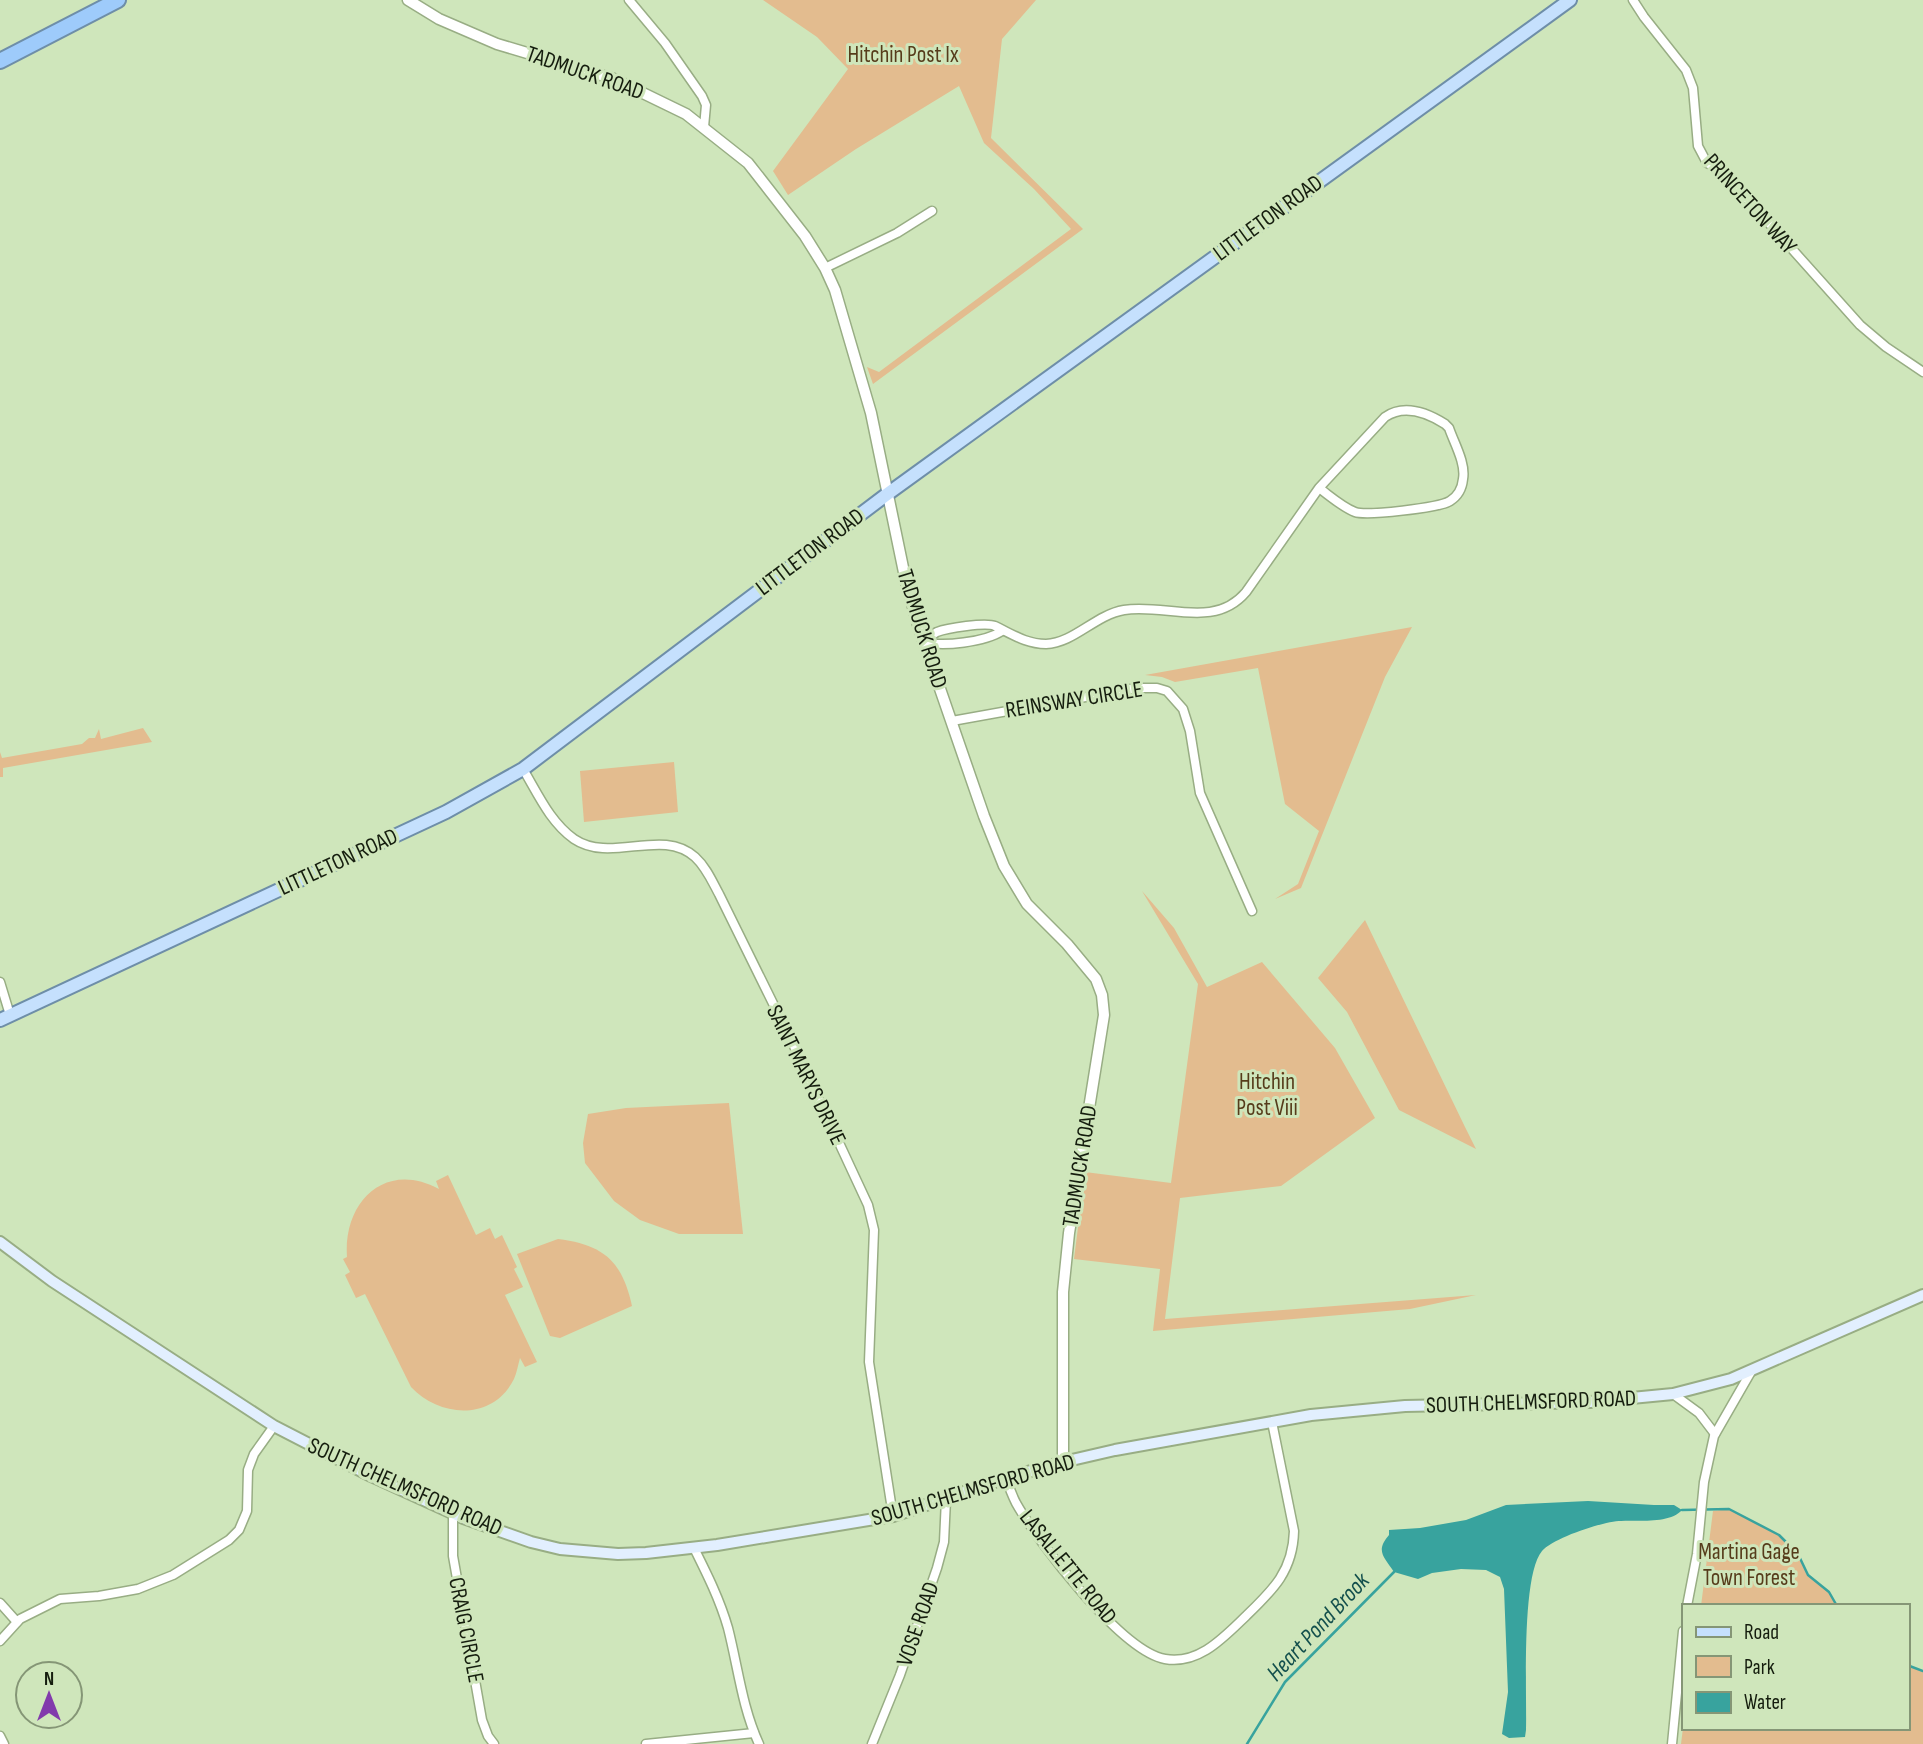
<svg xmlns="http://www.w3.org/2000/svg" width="1923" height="1744" font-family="'Sofia Sans Condensed',sans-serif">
<rect width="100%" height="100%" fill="#cfe6bb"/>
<g fill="#e3bc8f">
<polygon points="763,0 1036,0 1002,39 991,138 1083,229 873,384 867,367 879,372 1071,229 1034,189 984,143 959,86 856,149 788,195 773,171 848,69 817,37"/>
<polygon points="1412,627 1385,677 1301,888 1275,899 1298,884 1319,831 1285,804 1258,668 1175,682 1162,677 1145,675"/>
<polygon points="143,728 152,742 3,768 3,777 0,777 0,752 2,758 82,744 89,738 95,738 99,729 101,739"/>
<polygon points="674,762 678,812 584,822 580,771"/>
<polygon points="1142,891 1174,928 1207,987 1262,962 1335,1048 1375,1118 1281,1186 1180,1198 1165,1319 1476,1295 1410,1309 1153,1331 1160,1269 1074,1259 1085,1172 1171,1183 1198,984"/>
<polygon points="1365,920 1465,1127 1476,1149 1399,1110 1347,1012 1318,978"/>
<polygon points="729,1103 743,1234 679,1234 640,1220 614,1201 585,1163 583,1143 588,1114 626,1108"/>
<path d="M448 1175 476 1235 490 1228 495 1239 502 1235 517 1267 514 1269 523 1287 505 1295 537 1362 525 1367 520 1358C518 1365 517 1372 514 1379 493 1421 440 1418 411 1387L365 1294 356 1298 345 1275 350 1272 343 1259 347 1257C343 1201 386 1160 439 1189L436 1181Z"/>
<path d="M558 1239C604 1245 622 1261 632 1306L560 1338 550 1336 517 1254Z"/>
<polygon points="1729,1509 1779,1535 1798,1554 1808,1575 1829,1592 1837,1606 1701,1606 1713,1511"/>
<polygon points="1907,1665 1923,1671 1923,1744 1681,1744 1683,1728 1907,1728"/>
</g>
<path fill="#38a39e" d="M1588 1501 1654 1505H1674L1682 1510C1670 1524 1638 1520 1621 1521 1604 1521 1553 1538 1542 1551 1521 1576 1527 1694 1526 1730L1525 1737 1509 1738 1502 1734 1508 1692 1504 1589 1500 1577 1486 1570 1461 1569 1432 1573 1418 1579 1394 1572C1384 1557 1375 1551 1389 1535V1530L1420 1528 1466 1520 1506 1505Z"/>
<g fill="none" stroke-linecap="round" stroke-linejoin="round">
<g stroke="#38a39e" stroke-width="2.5">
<polyline points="1682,1510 1729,1509 1779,1535 1798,1554 1808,1575 1829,1592 1837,1606"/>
<polyline points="1907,1665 1923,1671"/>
<polyline points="1247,1744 1285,1682 1394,1572"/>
</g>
<g stroke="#98ad84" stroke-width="11">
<g id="minor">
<polyline points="629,0 665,43 702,96 706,105 704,127"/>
<polyline points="1633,0 1644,17 1686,70 1693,88 1698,146 1707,163 1718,169 1741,192 1860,325 1886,347 1923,372"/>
<polyline points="825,268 897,233 932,211"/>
<path d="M924 642C928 639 933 634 937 632 947 628 986 622 995 626 1012 634 1026 644 1046 644 1074 643 1095 615 1124 610 1165 603 1214 630 1246 592L1319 488 1385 417C1404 404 1426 412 1445 424L1449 428C1454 443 1466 463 1463 479 1462 489 1458 496 1450 501 1439 508 1366 516 1355 512 1342 507 1330 496 1319 488"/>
<path d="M924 642C943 647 985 642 1002 631"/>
<polyline points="952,721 1136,688 1157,688 1167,691 1183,709 1190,731 1200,793 1252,911"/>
<path d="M523 769C538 794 550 822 574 839 611 864 662 827 695 857 706 867 712 881 719 894L793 1044 868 1205 874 1230 869 1362 893 1516"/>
<polyline points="0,982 10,1015"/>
<polyline points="1673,1394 1699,1413 1715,1434"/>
<path d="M1006 1478C1009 1487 1012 1495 1016 1503 1038 1542 1121 1651 1165 1659 1199 1665 1224 1637 1246 1616 1273 1590 1293 1571 1294 1531L1272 1422"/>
<polyline points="453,1513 453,1556 482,1720 488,1736 494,1744"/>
<path d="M694 1548C707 1574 720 1600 728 1628 738 1667 742 1707 759 1744"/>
<polyline points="0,1603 17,1622"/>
<polyline points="1687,1606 1697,1554 1704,1482 1714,1436 1752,1370"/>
<polyline points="0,1641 20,1619 60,1599 99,1596 138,1589 173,1575 229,1540 239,1530 247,1511 248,1470 254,1454 274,1426"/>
<polyline points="0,1736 4,1744"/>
<polyline points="646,1744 754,1733"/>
<polyline points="872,1744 900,1675 937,1568 944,1542 946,1499"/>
<polyline points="1672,1744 1683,1631"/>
</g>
</g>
<g stroke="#98ad84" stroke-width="13">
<polyline id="tertiary" points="408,0 439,19 497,44 614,79 686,114 748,163 805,236 825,268 835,290 871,413 906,582 919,628 984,816 1004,866 1027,904 1067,944 1096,979 1102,995 1104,1015 1069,1233 1063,1292 1063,1462"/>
</g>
<g stroke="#98ad84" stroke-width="14">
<polyline id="secondary" points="0,1242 52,1281 274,1426 371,1476 463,1518 531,1542 560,1549 618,1554 646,1553 717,1545 893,1516 1006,1478 1063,1462 1115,1450 1311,1415 1405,1406 1590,1402 1673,1394 1731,1379 1923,1295"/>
</g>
<g stroke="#6e8ea8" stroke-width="16">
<polyline id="primary" points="0,1020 446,812 523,769 886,495 1570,0"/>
</g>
<g stroke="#6e8ea8" stroke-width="18">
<polyline id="motorway" points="0,61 118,0"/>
</g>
<use href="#minor" stroke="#fff" stroke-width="8"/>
<use href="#tertiary" stroke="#fff" stroke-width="10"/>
<use href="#secondary" stroke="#e2effe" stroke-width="10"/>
<use href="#primary" stroke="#c5e0fd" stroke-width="12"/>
<use href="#motorway" stroke="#9ecbfb" stroke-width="14"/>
</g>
<g text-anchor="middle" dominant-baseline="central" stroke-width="6" stroke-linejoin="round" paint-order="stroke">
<g font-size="23" fill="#563c1b" stroke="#cfe6bb">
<text x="903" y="55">Hitchin Post Ix</text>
<text x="1267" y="1082">Hitchin<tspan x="1267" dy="26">Post Viii</tspan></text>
<text x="1749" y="1552">Martina Gage<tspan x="1749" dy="26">Town Forest</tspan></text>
</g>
<g font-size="23" fill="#151d0e" stroke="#cfe6bb">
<text transform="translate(585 73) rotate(19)">TADMUCK ROAD</text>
<text transform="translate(1750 204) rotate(48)">PRINCETON WAY</text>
<text transform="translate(1268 218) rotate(-36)">LITTLETON ROAD</text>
<text transform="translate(810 552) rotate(-37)">LITTLETON ROAD</text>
<text transform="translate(922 629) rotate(73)">TADMUCK ROAD</text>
<text transform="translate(1074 700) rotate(-9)">REINSWAY CIRCLE</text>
<text transform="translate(338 862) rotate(-25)">LITTLETON ROAD</text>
<text transform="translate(806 1075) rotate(64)">SAINT MARYS DRIVE</text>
<text transform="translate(1080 1166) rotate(-81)">TADMUCK ROAD</text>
<text transform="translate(1531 1402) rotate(-2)">SOUTH CHELMSFORD ROAD</text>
<text transform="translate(405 1487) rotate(24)">SOUTH CHELMSFORD ROAD</text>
<text transform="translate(973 1490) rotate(-16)">SOUTH CHELMSFORD ROAD</text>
<text transform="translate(1068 1567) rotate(51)">LASALLETTE ROAD</text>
<text transform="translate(918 1624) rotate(-71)">VOSE ROAD</text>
<text transform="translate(466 1630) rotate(79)">CRAIG CIRCLE</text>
</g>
<g font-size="24" font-style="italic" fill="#14504d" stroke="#cfe6bb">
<text transform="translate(1318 1627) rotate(-47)">Heart Pond Brook</text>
</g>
</g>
<rect x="1682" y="1604" width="228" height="126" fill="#cfe6bb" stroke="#859676" stroke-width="2"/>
<rect x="1696" y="1627" width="35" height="10" fill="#c5e0fd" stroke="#859676" stroke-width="2"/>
<text x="1744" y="1639" font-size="21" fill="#151d0e">Road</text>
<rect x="1696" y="1656" width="35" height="21" fill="#e3bc8f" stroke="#859676" stroke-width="2"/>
<text x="1744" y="1674" font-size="21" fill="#151d0e">Park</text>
<rect x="1696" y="1692" width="35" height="21" fill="#38a39e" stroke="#859676" stroke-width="2"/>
<text x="1744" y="1709" font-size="21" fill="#151d0e">Water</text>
<g transform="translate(49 1695)"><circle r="33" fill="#cfe6bb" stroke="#859676" stroke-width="2"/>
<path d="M0-5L12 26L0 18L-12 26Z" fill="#823aac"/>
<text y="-10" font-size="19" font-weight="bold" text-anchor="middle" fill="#151d0e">N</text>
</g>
</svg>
